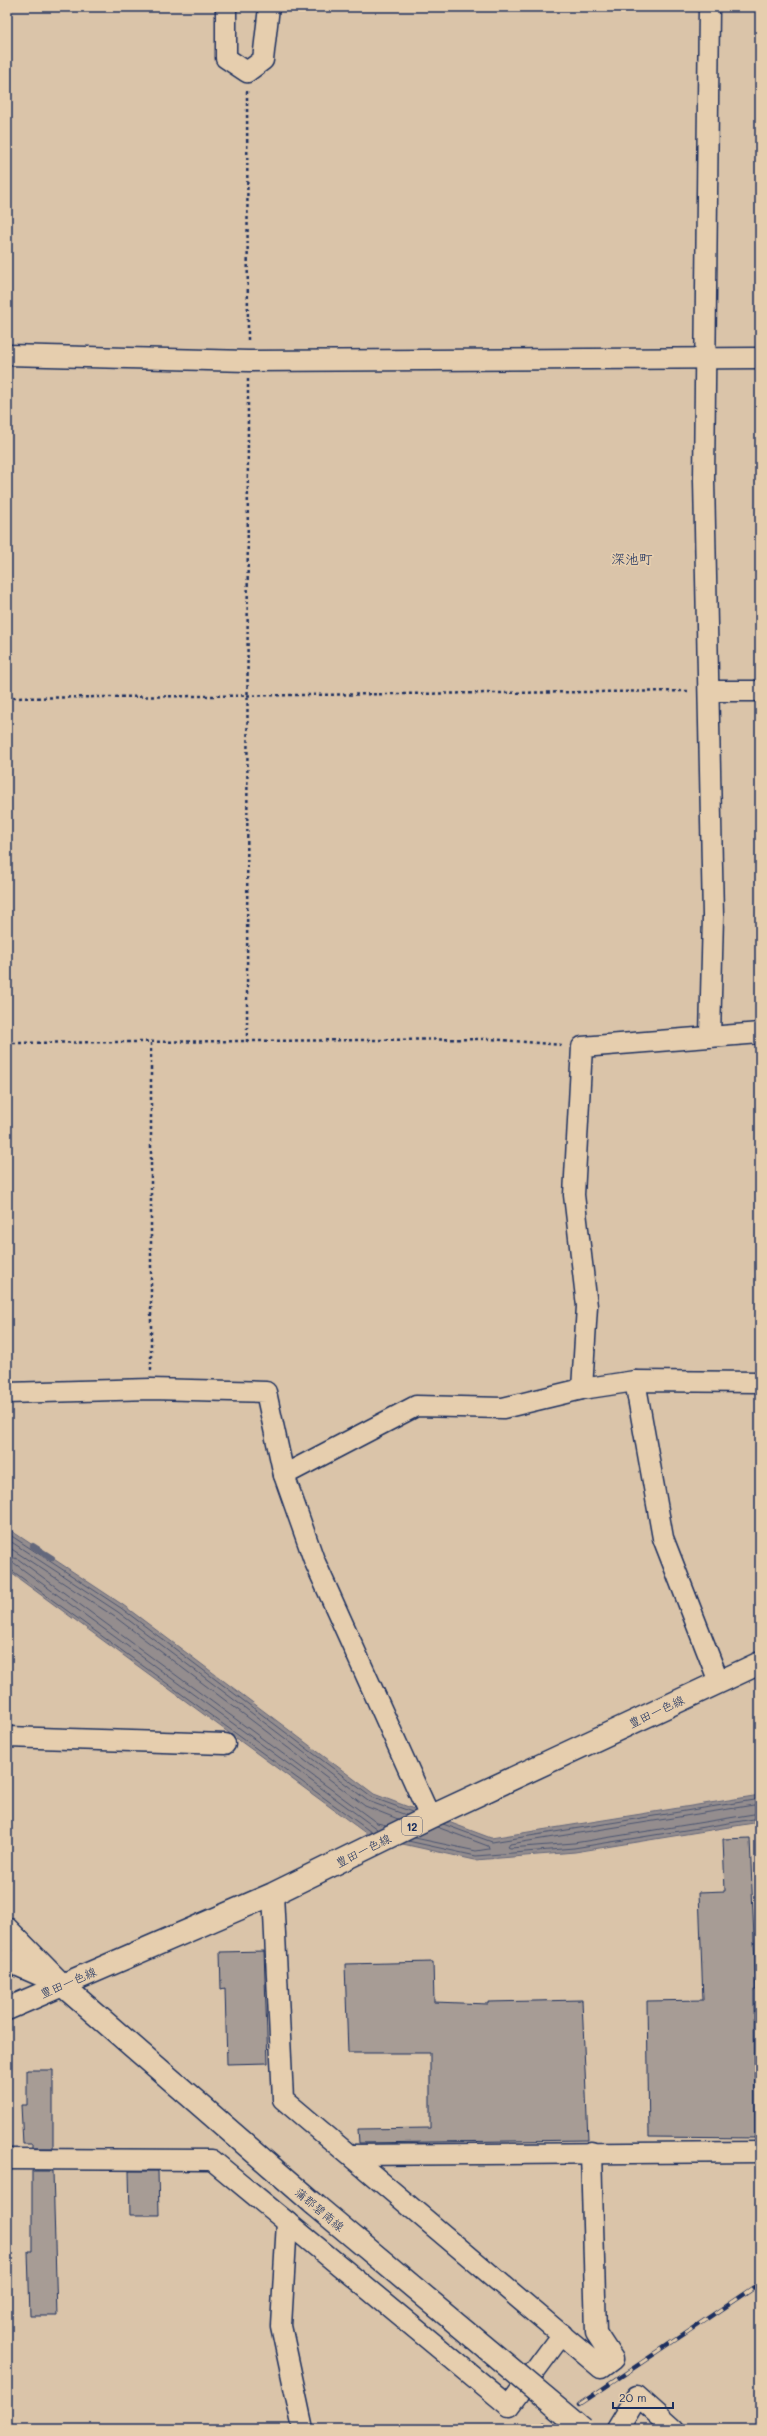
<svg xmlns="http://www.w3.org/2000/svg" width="767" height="2436" font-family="Mali,'Klee One',sans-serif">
<rect width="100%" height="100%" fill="#dac4a9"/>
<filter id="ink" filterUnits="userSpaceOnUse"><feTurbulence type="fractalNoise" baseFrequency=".025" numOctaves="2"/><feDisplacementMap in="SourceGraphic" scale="8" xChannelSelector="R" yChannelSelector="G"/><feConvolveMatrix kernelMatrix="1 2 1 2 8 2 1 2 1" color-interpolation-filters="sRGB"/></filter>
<g filter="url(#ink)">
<polygon fill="#948d8e" stroke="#64677b" points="7,1528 123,1605 374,1794 491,1838 760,1795 760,1822 575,1852 475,1860 371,1837 7,1570"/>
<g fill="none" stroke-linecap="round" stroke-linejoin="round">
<g stroke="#4b5571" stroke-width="1">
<polyline points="7,1533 121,1608 371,1797 412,1812"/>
<polyline points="7,1539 118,1612 368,1801 406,1815"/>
<polyline points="7,1546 115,1617 365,1806 398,1819"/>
<polyline points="7,1556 18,1559 377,1823 386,1825"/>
<polyline points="7,1562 14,1563 377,1829"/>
<polyline points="7,1567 371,1832"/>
<polyline points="760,1804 510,1844 508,1847 510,1848 574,1843 760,1813"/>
<polyline points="443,1824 492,1842 760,1799"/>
<polyline points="415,1838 476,1851 489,1849 488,1846 437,1827"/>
<polyline points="408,1841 476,1856 574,1848 760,1818"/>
</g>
<polyline stroke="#64677b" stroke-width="6" points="33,1546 52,1558"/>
</g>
<g fill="#a79c95" stroke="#1b2f5e">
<polygon points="750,1838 756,1990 754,1990 755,2138 649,2137 647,2001 703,2000 699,1892 725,1891 723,1839"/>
<polygon points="264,1951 268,2063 227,2064 225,1988 221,1989 220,1952"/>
<polygon points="433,1962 434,2002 488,2004 488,2002 582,2000 588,2140 359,2143 358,2129 430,2128 430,2053 348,2053 345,1964"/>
<polygon points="27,2070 53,2070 53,2148 32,2148 32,2144 23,2144 21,2105 27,2105"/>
<polygon points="32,2171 53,2171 57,2316 30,2316 28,2251 32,2251"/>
<polygon points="129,2171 158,2171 159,2215 130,2215"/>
</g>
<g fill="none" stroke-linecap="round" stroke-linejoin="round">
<g stroke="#1b2f5e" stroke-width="23">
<g id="minor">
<polyline points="226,7 226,58 247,72 263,60 269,7"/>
<polyline points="709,7 704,480 713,916 710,1036"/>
<polyline points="7,355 248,361 760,358"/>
<polyline points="709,691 760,691"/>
<polyline points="635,1381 663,1538 719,1682"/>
<polyline points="582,1389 587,1306 574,1195 582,1047 760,1033"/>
<polyline points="7,1393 151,1389 266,1392 284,1475 314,1560 430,1817"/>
<polyline points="284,1475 416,1406 503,1408 582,1389 635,1381 760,1382"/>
<polyline points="7,1737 225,1744"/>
<polyline points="273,1894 283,2099 601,2368 613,2359 596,2333 591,2152"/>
<polyline points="350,2155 760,2152"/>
<polyline points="7,2159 212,2160 509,2406 562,2334"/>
<polyline points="287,2222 281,2326 303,2429"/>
<polyline points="617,2429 637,2396 674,2429"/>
</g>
</g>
<g stroke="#1b2f5e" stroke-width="25">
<g id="major">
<polyline points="7,1929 61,1984 314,2204"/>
<polyline points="7,1960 55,1981"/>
<polyline points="7,2009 273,1894 430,1817 760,1663"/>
</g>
</g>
<g stroke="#1b2f5e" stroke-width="2.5" stroke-dasharray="3 3" stroke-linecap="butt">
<polyline points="247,91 248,342"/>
<polyline points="7,698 689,691"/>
<polyline points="247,1042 248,379"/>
<polyline points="7,1043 489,1039 562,1045"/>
<polyline points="151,1370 151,1043"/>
</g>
<use href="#minor" stroke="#e6ceae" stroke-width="20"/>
<use href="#major" stroke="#e6ceae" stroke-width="22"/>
<g stroke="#1b2f5e" stroke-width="4.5">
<g id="rail">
<polyline points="580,2404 760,2283"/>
<polyline points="537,2429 545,2424"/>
</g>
</g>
<use href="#rail" stroke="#e6ceae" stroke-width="3" stroke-dasharray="9" stroke-linecap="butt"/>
<g stroke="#1b2f5e" stroke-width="25" stroke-linecap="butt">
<polyline id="major-bridge" points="314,2204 583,2429"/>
</g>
<use href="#major-bridge" stroke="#e6ceae" stroke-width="22"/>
</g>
</g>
<g text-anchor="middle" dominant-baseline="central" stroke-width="3.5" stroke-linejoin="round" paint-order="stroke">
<rect fill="#e6ceae" stroke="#585f76" stroke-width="1" x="402" y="1817" width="20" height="18" rx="3"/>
<g font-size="11" font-weight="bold" fill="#1b2f5e">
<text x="412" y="1826">12</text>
</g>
<g font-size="12" fill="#1b2f5e" stroke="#e6ceae">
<text transform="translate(656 1711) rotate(-25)">豊田一色線</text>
<text transform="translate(363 1850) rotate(-26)">豊田一色線</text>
<text transform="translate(68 1982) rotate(-23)">豊田一色線</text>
<text transform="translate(320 2209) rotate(40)">蒲郡碧南線</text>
</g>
<g font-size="14" fill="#1b2f5e" stroke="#e6ceae">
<text x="632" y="558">深池町</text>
</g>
</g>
<rect width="767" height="2436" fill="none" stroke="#e6ceae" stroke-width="24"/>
<rect x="12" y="12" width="743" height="2412" fill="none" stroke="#1b2f5e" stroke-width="1.5" filter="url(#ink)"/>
<path d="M613 2402v6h60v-6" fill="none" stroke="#1b2f5e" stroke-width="2"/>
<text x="619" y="2402" font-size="12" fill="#1b2f5e" stroke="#e6ceae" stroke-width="3" paint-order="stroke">20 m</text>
</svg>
